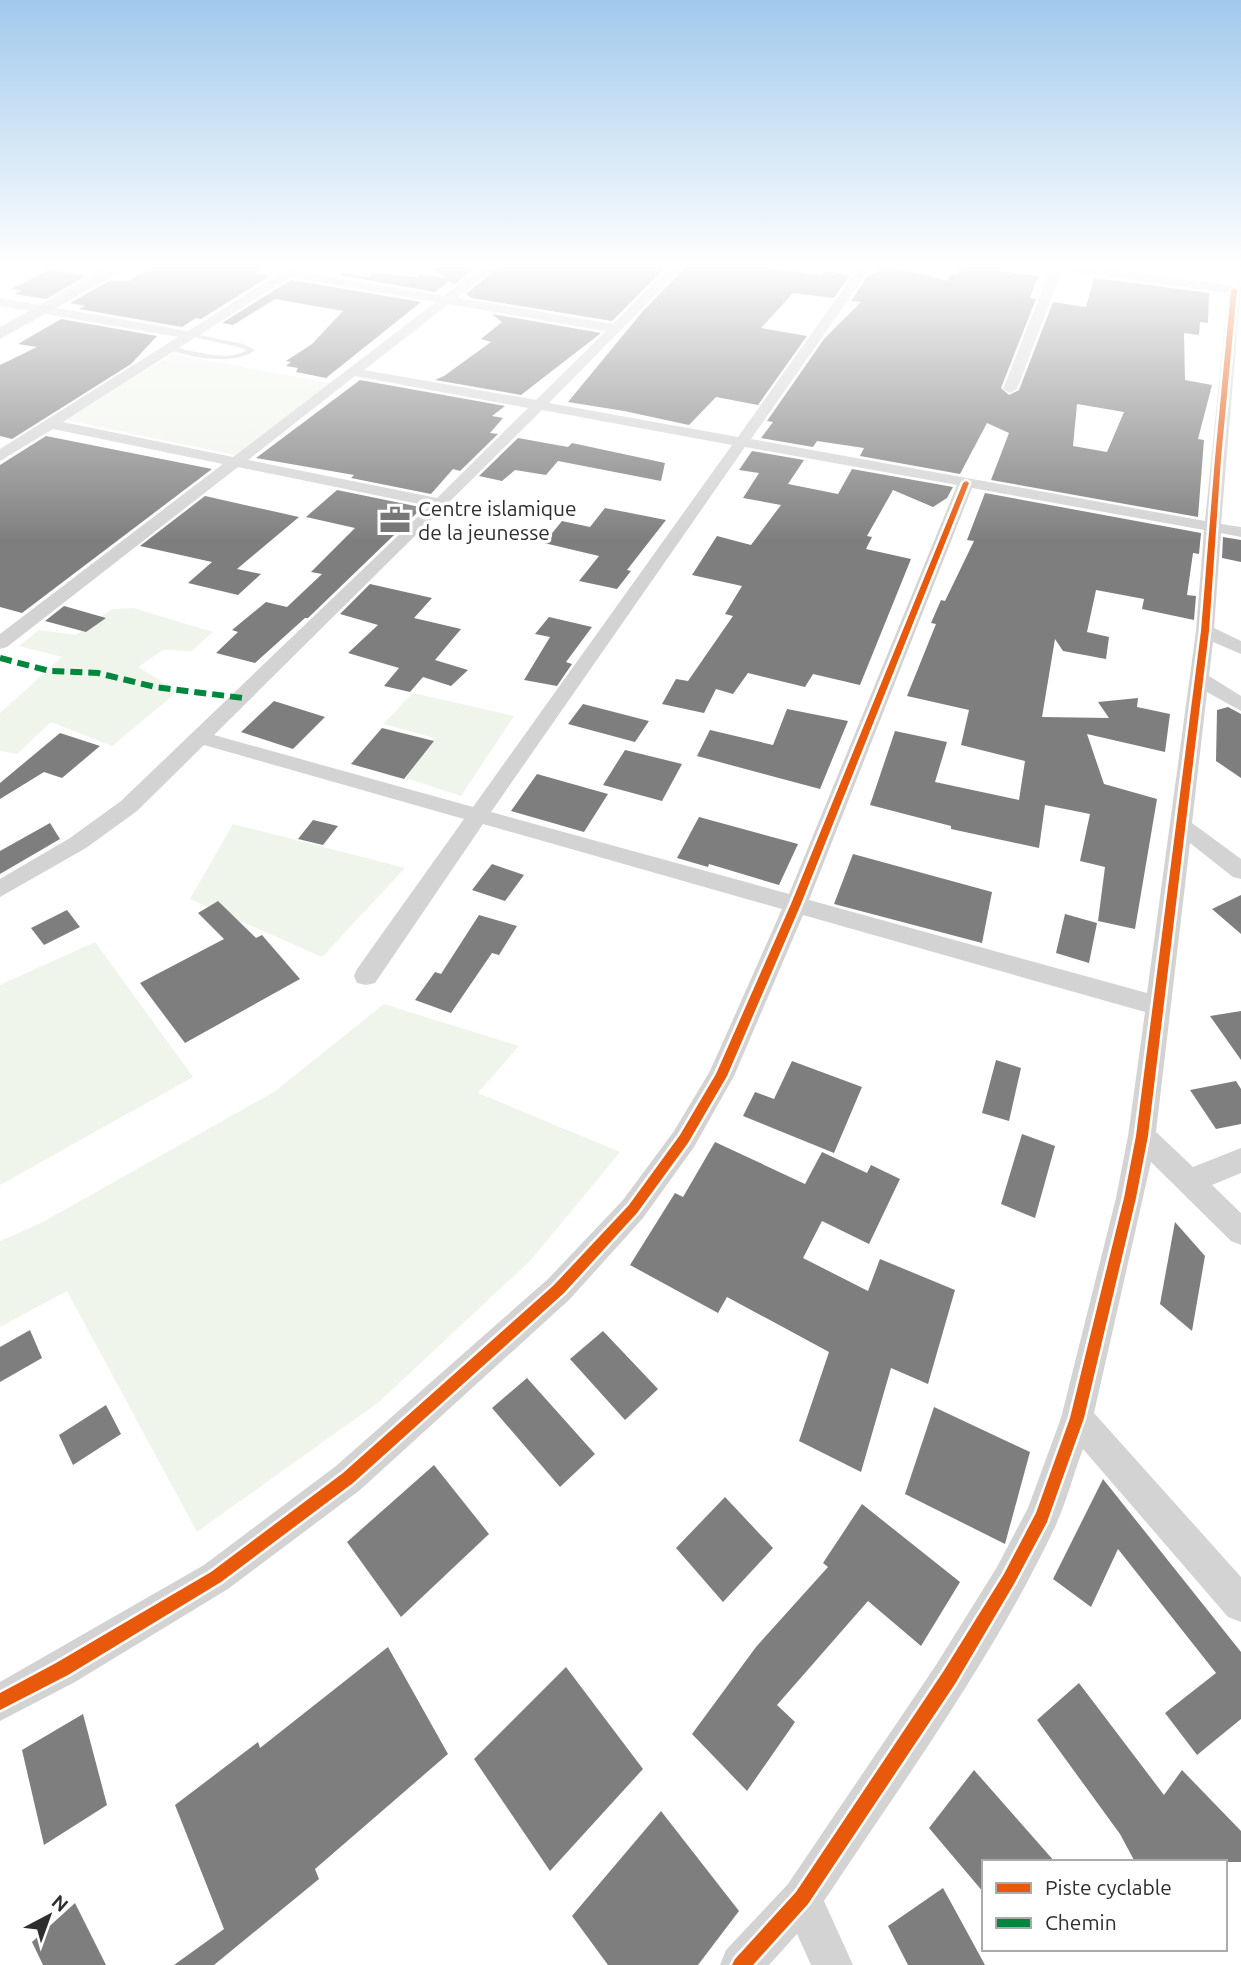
<svg xmlns="http://www.w3.org/2000/svg" width="1241" height="1965" font-family="Ubuntu,sans-serif">
<rect width="100%" height="100%" fill="#fff"/>
<g fill="#f0f5ec">
<polygon points="172,354 330,383 235,455 67,420"/>
<polygon points="133,608 213,632 192,651 163,650 138,667 178,691 112,746 51,722 17,754 0,751 0,713 62,657 19,646 39,630 76,635 112,609"/>
<polygon points="413,693 514,716 461,796 406,778 434,738 383,724"/>
<polygon points="233,824 405,868 322,957 190,899"/>
<polygon points="95,942 193,1077 0,1185 0,985"/>
<polygon points="384,1004 519,1046 478,1093 620,1152 531,1260 379,1402 197,1532 67,1291 0,1327 0,1241 41,1223 274,1092"/>
</g>
<g fill="none" stroke-linecap="round" stroke-linejoin="round">
<polyline stroke="#d8e8f2" stroke-width="4.5" points="51,298 106,267"/>
</g>
<g fill="#7e7e7e" fill-rule="evenodd">
<polygon points="153,267 264,267 255,273 270,276 201,319 196,318 182,327 79,309 85,306 70,303 109,281 128,281"/>
<polygon points="431,267 476,267 454,285 449,281 435,292 339,275 343,273 369,277 374,273 417,277 420,274 445,278"/>
<polygon points="498,267 666,267 612,321 471,298 466,294"/>
<polygon points="686,267 766,267 822,275 825,271 850,275 834,298 793,293 761,328 807,336 758,405 716,397 689,425 624,411 568,402 643,311"/>
<path d="M886 267 927 275 947 281 951 273 957 274 961 267H1002L999 271 1038 276 1030 298 1036 299 1001 388 1009 395 1019 390 1053 302 1086 307 1094 278 1209 293 1208 323 1200 322 1199 335 1184 333 1185 380 1212 385 1198 439 1204 440 1198 517 991 480 1009 433 987 423 960 474 860 456 864 448 817 441 813 447 761 438 773 422 767 421 824 339 861 302 851 301 867 277ZM1077 404 1124 412 1107 452 1073 446Z"/>
<polygon points="51,269 86,276 46,299 15,294 22,290 11,289"/>
<polygon points="291,280 421,302 326,378 296,372 298,368 286,366 291,362 286,361 312,344 343,311 275,299 233,325 222,323"/>
<polygon points="492,314 601,333 521,395 435,380 444,376 491,342 481,339 502,322"/>
<polygon points="61,319 157,336 131,364 12,439 0,436 0,365 37,347 18,344"/>
<polygon points="360,380 505,406 492,416 503,418 490,433 498,434 460,471 453,469 431,494 351,478 354,475 256,458"/>
<polygon points="46,436 212,469 22,613 0,607 0,465"/>
<polygon points="518,438 568,447 572,443 665,463 661,481 558,461 546,475 515,470 502,481 479,476"/>
<polygon points="752,451 804,460 788,484 838,494 852,469 953,487 947,498 933,507 893,490 867,536 872,537 866,549 911,559 860,685 813,674 805,687 748,673 733,694 716,689 704,713 662,704 676,679 688,681 733,616 725,614 742,586 692,575 717,536 751,545 781,505 743,498 759,473 739,470"/>
<polygon points="337,490 420,507 416,510 419,511 308,618 305,618 255,663 216,653 238,632 232,630 266,602 287,607 322,574 311,572 355,528 306,517"/>
<polygon points="985,493 1201,533 1199,554 1193,553 1187,595 1196,596 1194,620 1142,609 1144,599 1096,590 1087,632 1109,637 1106,659 1063,651 1055,639 1042,717 1109,718 1098,702 1138,698 1137,707 1170,714 1165,752 1087,734 1104,784 1157,799 1135,929 1098,921 1105,867 1080,861 1090,814 1045,805 1039,848 951,829 951,826 870,805 895,731 947,742 935,782 1019,800 1025,761 961,745 969,710 907,696 936,624 931,623 941,600 945,601 974,541 967,540"/>
<polygon points="205,496 299,517 237,569 261,574 238,595 188,583 212,562 140,546"/>
<polygon points="605,508 666,520 627,570 631,571 617,589 579,581 599,556 544,543 562,521 590,527"/>
<polygon points="1223,537 1241,540 1241,562 1222,558"/>
<polygon points="370,584 432,598 414,618 461,629 435,660 468,670 451,686 423,677 410,692 384,686 399,668 348,653 378,625 340,614"/>
<polygon points="64,606 106,618 86,632 45,621"/>
<polygon points="549,617 592,627 566,662 572,664 557,686 524,680 550,637 535,634"/>
<polygon points="274,701 325,717 293,749 241,732"/>
<polygon points="583,704 649,721 635,742 568,724"/>
<polygon points="1228,707 1241,714 1241,778 1216,761 1217,710"/>
<polygon points="787,709 848,721 820,789 697,756 710,730 773,745"/>
<polygon points="382,728 434,741 404,779 351,764"/>
<polygon points="60,733 100,746 62,778 44,772 0,799 0,783"/>
<polygon points="625,750 682,764 662,801 603,785"/>
<polygon points="537,774 608,794 584,832 511,811"/>
<polygon points="699,817 798,844 779,885 709,864 708,867 677,858"/>
<polygon points="313,820 338,826 323,845 298,839"/>
<polygon points="50,823 60,839 0,874 0,851"/>
<polygon points="853,854 992,892 982,943 834,904"/>
<polygon points="492,864 524,875 505,901 472,890"/>
<polygon points="1241,895 1241,934 1212,909"/>
<polygon points="218,901 256,938 262,935 300,979 185,1043 140,983 224,939 198,913"/>
<polygon points="67,910 80,927 44,945 31,928"/>
<polygon points="1065,914 1097,923 1089,963 1056,953"/>
<polygon points="479,915 517,926 499,955 492,953 451,1013 415,1000 435,972 441,974"/>
<polygon points="1241,1011 1241,1060 1210,1016"/>
<polygon points="996,1060 1021,1068 1009,1121 982,1113"/>
<polygon points="792,1061 862,1087 834,1153 743,1116 755,1092 774,1099"/>
<polygon points="1236,1081 1241,1089 1241,1124 1216,1129 1190,1090"/>
<polygon points="1022,1134 1055,1146 1035,1218 1001,1204"/>
<polygon points="715,1142 805,1184 822,1152 867,1173 871,1165 900,1179 869,1244 822,1221 803,1258 868,1291 880,1259 955,1290 928,1384 891,1368 861,1472 799,1441 829,1352 727,1297 718,1313 630,1265 675,1193 683,1197"/>
<polygon points="1175,1222 1205,1256 1192,1331 1160,1304"/>
<polygon points="30,1330 42,1358 0,1382 0,1347"/>
<polygon points="603,1331 658,1389 625,1420 570,1359"/>
<polygon points="527,1378 595,1454 560,1487 492,1408"/>
<polygon points="106,1405 121,1434 73,1465 59,1435"/>
<polygon points="934,1407 1030,1452 1005,1544 905,1494"/>
<polygon points="434,1465 489,1534 401,1617 347,1542"/>
<polygon points="1103,1479 1241,1652 1241,1719 1197,1755 1165,1713 1216,1673 1118,1549 1091,1607 1053,1579"/>
<polygon points="725,1497 773,1548 723,1602 676,1548"/>
<polygon points="862,1504 960,1582 921,1646 868,1601 777,1705 795,1722 747,1791 692,1734 756,1647 828,1567 823,1563"/>
<polygon points="388,1647 448,1754 315,1869 319,1879 214,1965 174,1965 224,1929 175,1805 258,1742 260,1748"/>
<polygon points="566,1667 643,1769 550,1871 474,1759"/>
<polygon points="1079,1683 1164,1795 1182,1770 1241,1831 1241,1862 1135,1862 1120,1834 1037,1720"/>
<polygon points="83,1714 107,1805 44,1845 22,1750"/>
<polygon points="974,1770 1055,1862 984,1862 984,1893 929,1828"/>
<polygon points="661,1811 739,1911 698,1965 608,1965 572,1916"/>
<polygon points="943,1888 985,1965 908,1965 888,1926"/>
<polygon points="75,1903 106,1965 43,1965 32,1942"/>
</g>
<g fill="none" stroke-linecap="round" stroke-linejoin="round">
<path fill="#d3d3d3" fill-rule="evenodd" d="M190 333 243 344 255 350C237 366 187 358 166 348L169 346C191 350 226 363 247 350L239 347 188 336 187 335Z"/>
<path fill="#d3d3d3" fill-rule="evenodd" d="M289 267H303L298 271 444 296 481 267H495L457 298 613 324 670 267H683L549 403 738 437 859 267H871L751 439 1205 521 1228 293 1062 270 1017 389 1010 393 1003 389 1051 267H1092L1241 287 1221 524 1241 527V537L1221 533 1214 628 1241 641V654L1213 642 1209 676 1241 696V711L1207 692 1192 823 1241 859V879L1233 877 1190 843 1156 1132 1193 1167 1241 1148V1173L1212 1185 1241 1213V1245L1231 1241 1151 1162 1094 1413 1241 1577V1622L1228 1617 1083 1449C1073 1475 1066 1504 1054 1529 992 1660 904 1780 824 1901L853 1965H811L797 1934 769 1965H720L726 1950 788 1884 936 1665 997 1567 1028 1508 1061 1418 1116 1198 1128 1136 1145 1012 803 915 734 1076 694 1147 643 1218 570 1299 360 1490 228 1589 75 1682 0 1721V1682L204 1565 336 1466 548 1279 623 1200 674 1131 710 1071 782 909 483 824 375 983 366 985 357 983 354 976 357 969 464 819 204 745 137 811 86 848 0 897V879L70 838 121 801 429 506 238 467 7 647 0 649V634L223 464 53 429 0 461V449L178 337 0 306V298L188 331ZM290 277 436 302 233 457 63 422ZM449 304 606 331 536 400 364 370ZM355 376 528 408 437 498 248 460ZM542 410 732 445 473 807 214 735ZM745 447 957 485 789 894 491 812ZM972 488 1204 530 1196 631 1147 993 809 900Z"/>
<polygon fill="#ccc" fill-rule="evenodd" points="109,267 129,267 0,339 0,327"/>
<polyline stroke="#00873e" stroke-width="6" stroke-dasharray="12 6" stroke-linecap="butt" points="0,658 50,671 98,673 155,687 243,698"/>
<g stroke="#fff" stroke-width="5">
<g id="cycleway">
<polygon points="1234,288 1237,290 1221,458 1209,631 1148,1136 1136,1198 1084,1418 1047,1522 1014,1584 955,1684 808,1904 753,1965 732,1965 735,1959 796,1892 943,1672 1004,1574 1036,1513 1070,1418 1124,1198 1136,1136 1201,631 1215,458 1231,290"/>
<polygon points="966,481 969,483 801,904 727,1076 688,1143 637,1213 564,1293 353,1483 221,1582 68,1675 0,1710 0,1693 56,1663 211,1572 343,1473 554,1285 629,1205 680,1135 716,1074 791,904 963,483"/>
</g>
</g>
<use href="#cycleway" fill="#e8590c" fill-rule="evenodd"/>
</g>
<linearGradient id="sky" x2="0" y2="1"><stop stop-color="#a1c9ec"/><stop offset="0.49" stop-color="#fff"/><stop offset="1" stop-color="#fff" stop-opacity="0"/></linearGradient>
<rect width="1241" height="542" fill="url(#sky)"/>
<defs>
<g id="office-bare" transform="scale(2.415)"><path d="M-6-3h4V-5.5h4V-3h4V5H-6ZM-1-4.5V-3h2v-1.5ZM-6 0V1H6V0Z" fill="#777" stroke="#fff" stroke-width="2.5" paint-order="stroke"/></g>
</defs>
<g fill-rule="evenodd">
<use href="#office-bare" x="395" y="520"/>
</g>
<g text-anchor="middle" dominant-baseline="central" stroke-width="7" stroke-linejoin="round" paint-order="stroke">
<g font-size="21" fill="#2e2e2e" stroke="#fff" text-anchor="start">
<text x="418" y="508">Centre islamique<tspan x="418" dy="24">de la jeunesse</tspan></text>
</g>
</g>
<rect x="982" y="1860" width="245" height="91" fill="#ffffff" stroke="#ababab" stroke-width="2"/>
<rect x="996" y="1883" width="35" height="10" fill="#e8590c" stroke="#ababab" stroke-width="2"/>
<text x="1045" y="1895" font-size="21" fill="#2e2e2e">Piste cyclable</text>
<rect x="996" y="1918" width="35" height="10" fill="#00873e" stroke="#ababab" stroke-width="2"/>
<text x="1045" y="1930" font-size="21" fill="#2e2e2e">Chemin</text>
<g transform="translate(49 1916) rotate(41)" stroke="#ffffff" stroke-width="5" paint-order="stroke">
<path d="M0-5L12 26L0 18L-12 26Z" fill="#2e2e2e"/>
<text y="-10" font-size="19" font-weight="bold" text-anchor="middle" fill="#2e2e2e">N</text>
</g>
</svg>
